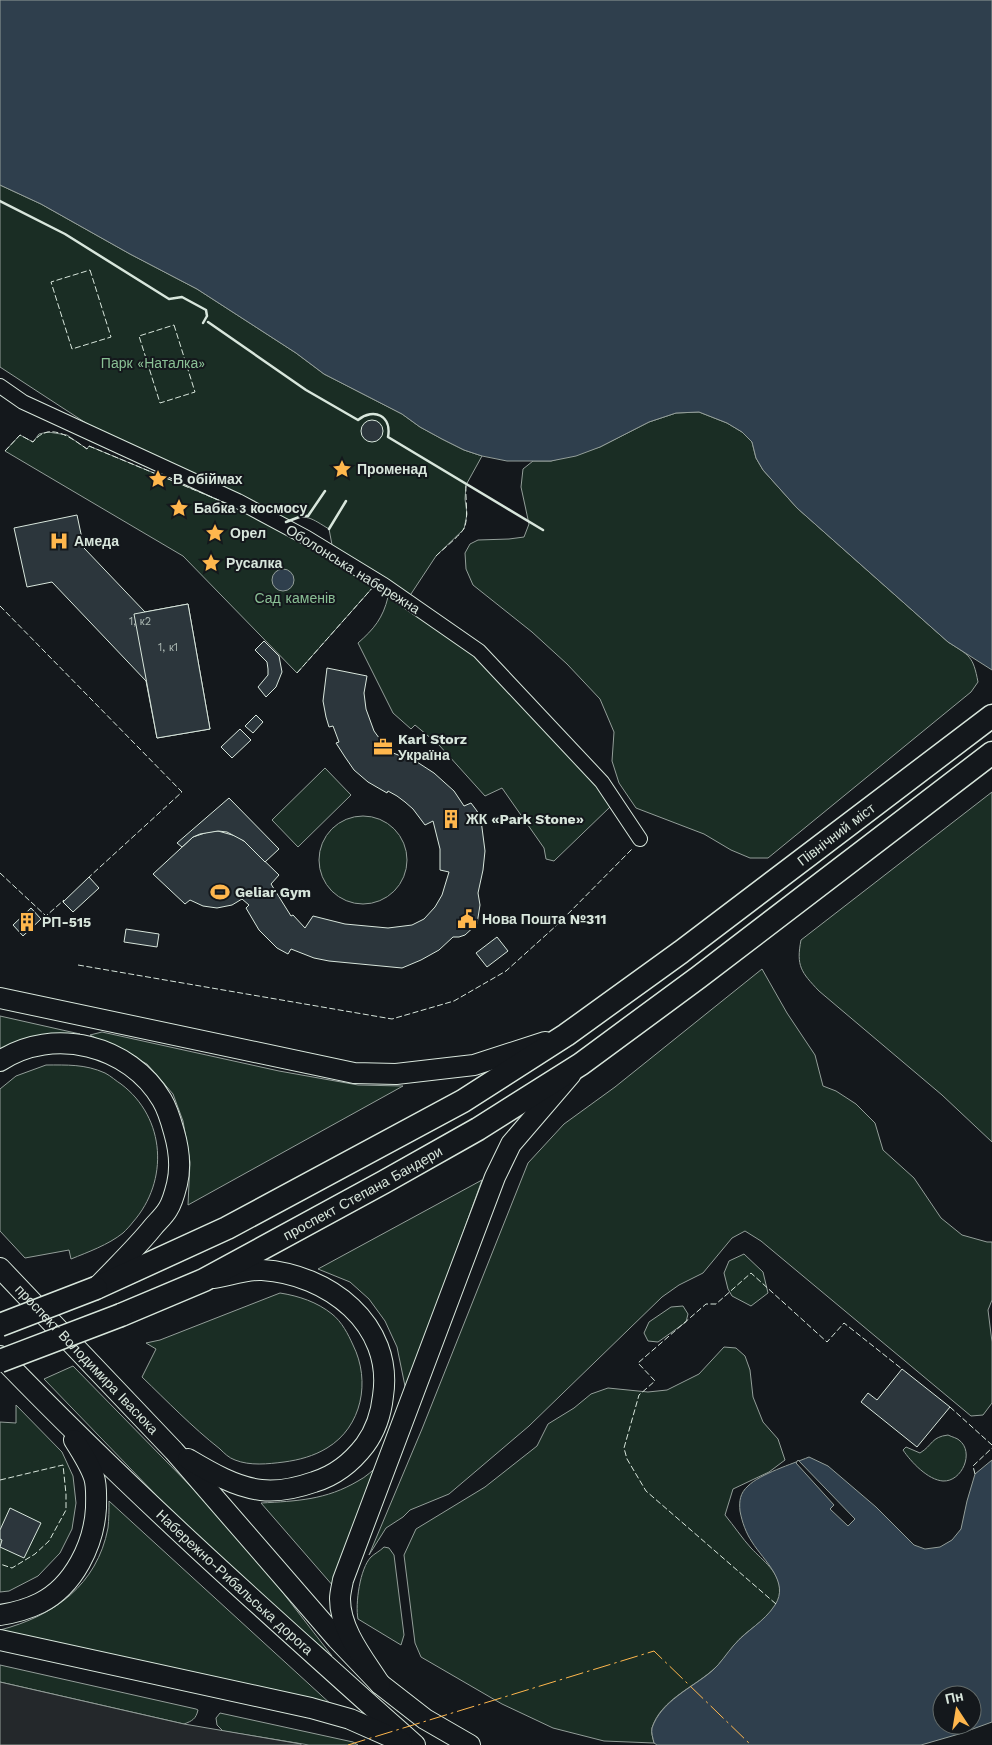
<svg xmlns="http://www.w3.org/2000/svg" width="992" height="1745" font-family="'Work Sans',sans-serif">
<rect width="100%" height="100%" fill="#14181c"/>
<g fill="#1a2d24" stroke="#939e99">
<path d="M0 185 41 204 130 254 197 289 296 353 324 374 402 414 420 427 442 439 464 450 482 456 466 485 465 499 467 514 464 529 436 556 409 597 333 550 329 529C312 519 306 512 286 522L115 442 0 367Z"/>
<path d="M699 412 727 423 742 432 752 442 756 458 763 470 797 508 948 642C970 656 973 656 978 682L971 692 768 858H750L731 850 704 834 636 808 619 783 612 761 614 732 600 699 567 664 532 632 473 585 466 569 465 553 470 544 478 540 509 539 524 537 529 524 521 487 523 469 533 461H551L600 447 649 422 676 413Z"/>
<polygon points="48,432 67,435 87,449 89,446 250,513 304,543 374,586 297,673 183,556 5,451 20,435 33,442 39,434"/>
<path d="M388 597 477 654 603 787 610 807 554 861 546 859 544 848 502 788 485 796 439 745 415 725 411 729 393 713 358 643C374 629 383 618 388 597Z"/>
<polygon points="325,768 351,795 298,847 272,820"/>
<path d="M992 792V1142L942 1095 819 991C801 972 796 966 801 940Z"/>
<circle cx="363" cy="860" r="44"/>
<polygon points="762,969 787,1013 815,1055 823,1086 836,1091 856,1104 875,1123 883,1150 914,1178 941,1218 962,1235 987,1242 992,1242 992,1300 988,1310 992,1342 992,1403 983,1415 971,1416 761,1241 745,1231 732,1238 703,1273 679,1285 662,1297 529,1426 449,1494 410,1510 403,1517 386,1528 369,1555 422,1429 528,1163 564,1124 615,1087"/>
<polygon points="0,1016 80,1034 41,1037 0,1053"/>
<polygon points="102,1032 279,1071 358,1085 403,1086 188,1205 190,1162 183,1121 173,1094 147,1064 90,1035"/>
<path d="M46 1065C67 1065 85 1064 105 1073 111 1076 116 1081 121 1084 166 1118 169 1181 133 1222 130 1226 126 1230 123 1233 108 1245 88 1252 71 1259L69 1250 25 1258 0 1231V1089L16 1076Z"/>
<polygon points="482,1180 406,1391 397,1347 385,1321 369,1299 350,1282 318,1269"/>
<polygon points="744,1254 763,1272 768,1293 751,1306 732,1296 728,1289 724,1273 729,1261"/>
<path d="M280 1293C299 1296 317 1302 332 1314 342 1322 348 1334 353 1345 371 1381 362 1427 327 1448 314 1456 299 1460 284 1462 268 1464 250 1466 235 1460 229 1458 224 1453 220 1449 192 1427 167 1401 142 1377L156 1349 146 1343 160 1340Z"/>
<polygon points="683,1306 688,1314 686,1322 658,1342 648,1341 644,1333 649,1322 671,1307"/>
<path d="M724 1347 736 1348 745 1356 750 1370 753 1397 763 1422 778 1439 785 1460 769 1472 733 1489 725 1515C734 1526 742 1538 751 1548 763 1561 780 1572 780 1591 781 1609 757 1624 745 1634 733 1644 726 1658 715 1668 695 1687 661 1699 652 1728 651 1733 653 1738 654 1743L604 1741 553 1728 502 1704 421 1657 415 1643 404 1555 416 1529 485 1487 537 1446 548 1424 574 1408 591 1394 608 1388 648 1392 667 1390 699 1374Z"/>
<polygon points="73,1366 210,1506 270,1576 332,1656 213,1554 44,1379"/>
<polygon points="16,1405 62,1452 73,1476 76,1503 72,1529 60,1553 38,1576 9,1591 0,1592 0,1422 16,1423"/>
<path d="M948 1435C952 1437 957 1438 959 1440 975 1452 962 1482 943 1481 928 1480 911 1462 903 1450L906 1447 920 1453C933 1445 931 1437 948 1435Z"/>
<path d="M380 1464 334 1587 261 1503C297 1501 326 1500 358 1481 366 1477 373 1470 380 1464Z"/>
<path d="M109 1501 333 1706 0 1637V1630C54 1616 97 1585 108 1528 109 1519 109 1510 109 1501Z"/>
<path d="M384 1547 389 1548 394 1555 404 1635 401 1645 358 1619C355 1604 360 1568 371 1557 374 1554 380 1551 384 1547Z"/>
<path d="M0 1665 196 1709 198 1710C196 1719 192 1721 184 1724L0 1682Z"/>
<polygon points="220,1713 353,1742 358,1745 309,1745 223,1731 217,1725 216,1718"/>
</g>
<polygon fill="#24282b" stroke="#939e99" points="0,1682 184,1724 301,1744 301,1745 0,1745"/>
<g fill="#2f3f4d" stroke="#939e99" fill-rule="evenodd">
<polygon points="0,0 992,0 992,670 948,642 797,508 763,470 756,458 752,442 742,432 727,423 699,412 676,413 649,422 600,447 576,456 551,461 507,461 482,456 464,450 442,439 420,427 402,414 324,374 296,353 197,289 130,254 41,204 0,185"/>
<circle cx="283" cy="580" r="11"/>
<path d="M809 1457 828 1466 876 1507 914 1545 925 1549 940 1547 952 1540 961 1529 967 1501 975 1474 992 1460V1722L959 1734 921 1745H657L654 1743C653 1738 651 1733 652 1728 661 1701 692 1688 712 1671 721 1663 726 1654 734 1645 747 1630 764 1622 775 1605 790 1582 764 1561 752 1542 746 1533 742 1522 740 1511 739 1501 740 1493 748 1486 760 1474 792 1464 809 1457ZM942 1695H972V1725H942Z"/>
</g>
<polygon fill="#14181c" stroke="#939e99" points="798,1460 855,1519 848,1526 830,1509 834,1505 796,1463"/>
<g fill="#2c363c" stroke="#d8e6dc">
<circle cx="372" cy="431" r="11"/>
<polygon points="77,515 84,548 145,612 188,604 210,729 157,738 146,681 52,582 27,587 14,528"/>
<polygon points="188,604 210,729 157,738 134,614"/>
<polygon points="264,641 279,656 282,672 276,687 266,697 258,687 268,675 268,669 267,662 255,650"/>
<polygon points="327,668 367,676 364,693 366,709 374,731 382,742 393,753 417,762 434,773 454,791 464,806 471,803 477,811 481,820 485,851 483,870 478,893 480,905 477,924 465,935 459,937 453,937 439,950 421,960 402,968 329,961 314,958 291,949 288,954 277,948 259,930 246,908 249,905 242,899 232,905 217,908 203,906 190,900 185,904 153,874 193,837 208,832 218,831 236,836 244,841 279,875 271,884 291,916 293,915 305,928 313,916 345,924 388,928 412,925 424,919 435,907 442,895 449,872 440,870 440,849 433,821 425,825 413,809 405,802 397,796 388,791 387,793 368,782 354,770 345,757 336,743 339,742 333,726 329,727 326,717 323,701"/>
<polygon points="256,715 263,722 253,733 245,726"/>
<polygon points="240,729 251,740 232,758 221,747"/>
<polygon points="229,798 279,849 265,862 244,841 227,832 218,831 200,834 193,837 182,847 177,843"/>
<polygon points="89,877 99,888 73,912 63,902"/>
<polygon points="31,908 41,919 23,936 13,925"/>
<polygon points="126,929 159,934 157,947 124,942"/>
<polygon points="497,937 508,951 487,967 476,953"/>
<polygon points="902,1369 950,1407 917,1447 861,1402 868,1393 877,1400"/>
<polygon points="10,1508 41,1523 24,1558 0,1547 2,1540 0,1539 0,1530"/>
</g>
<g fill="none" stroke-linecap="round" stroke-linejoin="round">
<g stroke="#d8e6dc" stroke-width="16">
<polyline id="street" points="0,386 23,402 238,501 307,538 384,585 479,651 602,782 640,839"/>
</g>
<g stroke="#d8e6dc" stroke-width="22">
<g id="secondary">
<polyline points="0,998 354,1073 396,1074 474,1065 545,1042"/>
<path d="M0 1061C53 1026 130 1045 162 1100 168 1110 171 1121 174 1132 179 1149 181 1167 177 1184 175 1192 172 1203 168 1209 164 1216 158 1221 153 1227 137 1247 117 1266 99 1285"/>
<path id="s1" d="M0 1268 174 1451 337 1639 380 1684 425 1719 470 1745"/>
<path id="s2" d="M0 1356C132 1493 274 1619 415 1745"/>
<path d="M188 1459C210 1472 235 1487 261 1490 279 1492 297 1488 314 1482 334 1476 352 1462 365 1445 376 1430 381 1415 383 1396 394 1324 328 1274 262 1270 248 1269 227 1276 213 1278"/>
<path d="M0 1615C13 1613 28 1609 40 1603 74 1586 94 1544 96 1508 96 1498 97 1486 94 1477 90 1465 81 1451 74 1440"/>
<polyline points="0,1640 311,1708 350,1719 402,1742"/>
<path d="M380 1684C364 1659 340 1630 340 1599 340 1593 342 1586 343 1580L495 1177 511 1144 571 1074"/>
</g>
</g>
<g stroke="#d8e6dc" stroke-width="25">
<g id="primary">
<path id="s3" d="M96 1288 227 1228 463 1101 566 1035 681 952 992 716"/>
<path id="s4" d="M121 1315 204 1280 384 1182 478 1129 581 1064 699 977 992 753"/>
</g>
</g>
<use href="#street" stroke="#14181c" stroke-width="14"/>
<use href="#secondary" stroke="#14181c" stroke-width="20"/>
<use href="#primary" stroke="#14181c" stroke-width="22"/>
<g stroke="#d8e6dc" stroke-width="25" stroke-linecap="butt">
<g id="primary-bridge">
<polyline points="0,1325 96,1288"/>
<polyline points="0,1361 121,1315"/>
</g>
</g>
<use href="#primary-bridge" stroke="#14181c" stroke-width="22"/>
<g stroke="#d8e6dc" stroke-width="1" stroke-dasharray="6 2.5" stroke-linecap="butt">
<polygon points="90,270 111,337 72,349 51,282"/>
<polygon points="174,325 195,392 160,403 139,336"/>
<path d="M5 451 20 435 33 442C49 421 70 437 87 449L89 446 233 506"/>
<path d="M436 556C442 550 462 534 464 528 469 519 465 496 466 485"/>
<polyline points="0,606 182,792 88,878"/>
<polyline points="297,673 374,586 372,585"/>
<polyline points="0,873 46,916 64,900"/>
<polyline points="78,965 392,1019 454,1001 506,971 557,925 632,849"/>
<polyline points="950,1407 992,1445"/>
<polyline points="975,1474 973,1466 992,1448"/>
<polyline points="0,1480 63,1465 66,1494 66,1510 49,1541 35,1554 12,1568 0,1564"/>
<polyline points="776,1604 646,1491 627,1459 624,1448 639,1395 655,1381 638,1363 706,1304 716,1304 751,1273 827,1342 844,1323 902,1369"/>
</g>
<g stroke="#d8e6dc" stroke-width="2.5">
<polyline points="0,201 65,234 169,299 182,297 206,310 207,316 203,323"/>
<path d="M208 322 306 390 358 420C374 407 392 416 388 437L543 530"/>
<polyline points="286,522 302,516 308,516 325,491"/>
<polyline points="329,529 346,501"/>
</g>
<polyline stroke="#ffb74d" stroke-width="1" stroke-dasharray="18 4 2.5 4" stroke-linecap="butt" points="348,1745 654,1651 751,1745"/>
</g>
<defs>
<g id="sight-bare" transform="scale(1.5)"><path d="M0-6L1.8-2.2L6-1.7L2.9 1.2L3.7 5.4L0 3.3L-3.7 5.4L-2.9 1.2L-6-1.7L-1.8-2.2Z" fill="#ffb74d" stroke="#14181c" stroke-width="2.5" paint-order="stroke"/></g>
<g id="hospital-bare" transform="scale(1.5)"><path d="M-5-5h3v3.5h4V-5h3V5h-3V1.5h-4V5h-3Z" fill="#ffb74d" stroke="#14181c" stroke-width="2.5" paint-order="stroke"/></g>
<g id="office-bare" transform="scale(1.5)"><path d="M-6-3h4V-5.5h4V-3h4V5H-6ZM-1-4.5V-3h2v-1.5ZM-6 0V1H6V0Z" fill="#ffb74d" stroke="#14181c" stroke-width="2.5" paint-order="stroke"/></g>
<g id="building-bare" transform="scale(1.5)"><path d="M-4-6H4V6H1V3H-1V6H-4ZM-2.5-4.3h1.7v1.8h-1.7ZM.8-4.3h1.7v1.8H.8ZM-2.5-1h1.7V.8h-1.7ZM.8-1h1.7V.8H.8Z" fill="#ffb74d" stroke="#14181c" stroke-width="2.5" paint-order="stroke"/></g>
<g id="stadium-bare" transform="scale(1.5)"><path d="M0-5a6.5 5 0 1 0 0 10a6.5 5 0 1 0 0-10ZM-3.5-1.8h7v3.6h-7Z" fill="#ffb74d" stroke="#14181c" stroke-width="2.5" paint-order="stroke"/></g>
<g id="civic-bare" transform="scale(1.5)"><path d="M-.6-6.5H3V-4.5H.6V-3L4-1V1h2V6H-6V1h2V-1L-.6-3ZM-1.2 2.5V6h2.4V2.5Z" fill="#ffb74d" stroke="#14181c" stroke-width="2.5" paint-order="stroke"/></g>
</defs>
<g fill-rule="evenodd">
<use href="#sight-bare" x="342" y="469"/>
<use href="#sight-bare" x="158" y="479"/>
<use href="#sight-bare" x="179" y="508"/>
<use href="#sight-bare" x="215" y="533"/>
<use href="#hospital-bare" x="59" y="541"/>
<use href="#sight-bare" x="211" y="563"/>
<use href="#office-bare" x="383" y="747"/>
<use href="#building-bare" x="451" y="819"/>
<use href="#stadium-bare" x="220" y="892"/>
<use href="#civic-bare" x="467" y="919"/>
<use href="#building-bare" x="27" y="922"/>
</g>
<g text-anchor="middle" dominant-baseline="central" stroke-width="4" stroke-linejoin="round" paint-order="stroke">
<g font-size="11" fill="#adbab4">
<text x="140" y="621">1, к2</text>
<text x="168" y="647">1, к1</text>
</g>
<g font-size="14" fill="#8ac095" stroke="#14181c">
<text x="153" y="363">Парк «Наталка»</text>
<text x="295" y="598">Сад каменів</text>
</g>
<g font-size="14" font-weight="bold" fill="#d8e6dc" stroke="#14181c" text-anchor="start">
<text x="357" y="469">Променад</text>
<text x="173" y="479">В обіймах</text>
<text x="194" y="508">Бабка з космосу</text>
<text x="230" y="533">Орел</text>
<text x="74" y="541">Амеда</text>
<text x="226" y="563">Русалка</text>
<text x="398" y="739">Karl Storz<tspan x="398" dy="16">Україна</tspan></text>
<text x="466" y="819">ЖК «Park Stone»</text>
<text x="235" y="892">Geliar Gym</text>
<text x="482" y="919">Нова Пошта №311</text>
<text x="42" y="922">РП-515</text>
</g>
<g font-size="14" fill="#d8e6dc" stroke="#14181c">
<text transform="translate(353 569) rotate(32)">Оболонська набережна</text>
<text stroke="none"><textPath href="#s3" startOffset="871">Північний міст</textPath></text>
<text stroke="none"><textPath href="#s4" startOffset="271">проспект Степана Бандери</textPath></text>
<text stroke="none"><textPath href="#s1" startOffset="126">проспект Володимира Івасюка</textPath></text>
<text stroke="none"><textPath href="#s2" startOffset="326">Набережно-Рибальська дорога</textPath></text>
</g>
</g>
<g transform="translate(957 1710) rotate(348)"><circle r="24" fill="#14181c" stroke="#626a69"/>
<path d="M0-4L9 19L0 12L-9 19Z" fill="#ffb74d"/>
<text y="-8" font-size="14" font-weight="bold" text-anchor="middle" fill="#d8e6dc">Пн</text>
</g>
</svg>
